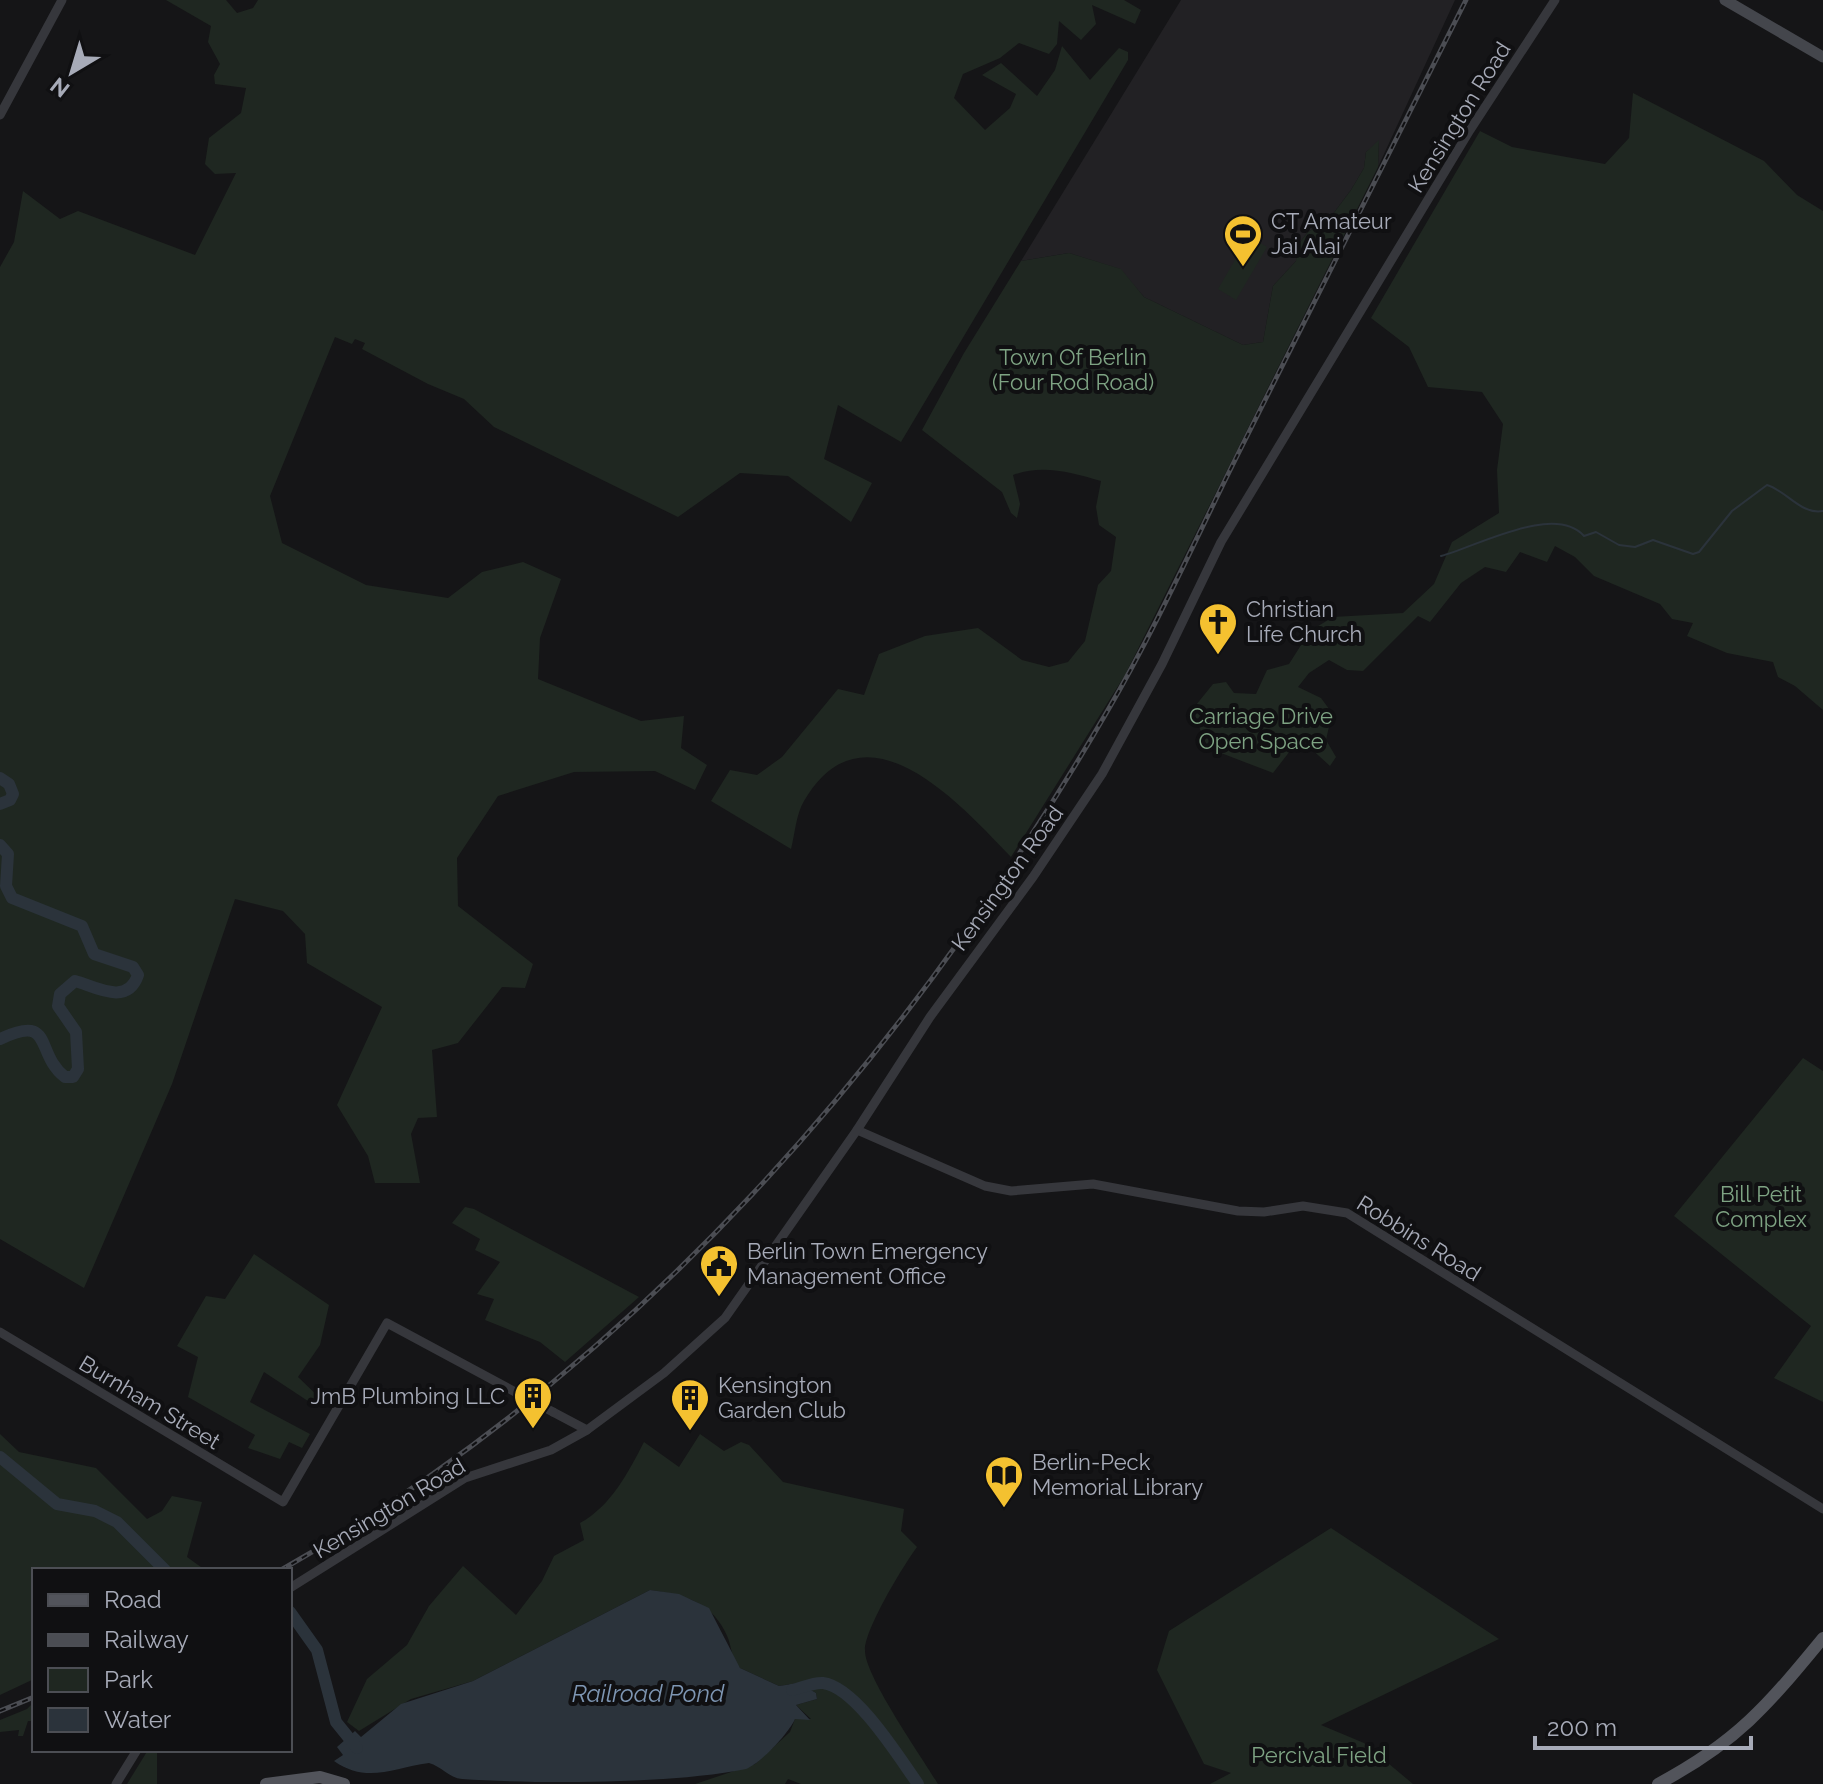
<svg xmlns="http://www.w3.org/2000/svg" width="1823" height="1784" font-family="Raleway,sans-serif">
<rect width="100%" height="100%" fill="#151517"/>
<polygon fill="#222124" points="1181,0 1455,0 1378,167 1379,142 1366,152 1364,168 1351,190 1330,218 1308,232 1297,246 1296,261 1273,286 1263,342 1243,345 1144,297 1120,269 1069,253 1021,261"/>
<g fill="#1f2721">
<polygon points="166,0 226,0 237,13 253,8 258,0 1124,0 1141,10 1135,24 1092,5 1096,24 1081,40 1059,21 1057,44 1049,54 1019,43 1000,58 963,74 954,98 985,130 1010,108 1016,94 982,75 1001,63 1037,96 1055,70 1062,46 1090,80 1119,48 1128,52 1128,60 901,442 838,405 824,459 872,483 851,522 788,476 740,473 678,517 494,427 464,399 428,384 362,349 365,343 355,339 352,344 335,337 270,496 282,543 366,585 448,598 482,572 523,562 561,579 540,638 538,679 641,721 684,716 681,748 707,765 695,790 655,771 574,772 498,796 457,858 458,906 533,964 525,988 502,987 458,1043 432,1050 437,1117 418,1118 411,1134 420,1183 375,1183 368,1156 337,1105 382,1007 307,963 305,934 283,911 235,899 172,1084 84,1288 0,1239 0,267 14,242 23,191 60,219 78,211 195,255 236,173 215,174 205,164 209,138 241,113 246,88 215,84 214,75 220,64 208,42 211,26"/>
<polygon points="1633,93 1764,161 1797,195 1823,211 1823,710 1795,686 1778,677 1773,662 1727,653 1687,636 1693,623 1672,619 1660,604 1594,576 1575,557 1555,546 1547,562 1520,552 1506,572 1485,567 1461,583 1430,622 1418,616 1363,671 1347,670 1329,660 1309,673 1298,687 1321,698 1332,713 1326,740 1336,757 1330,766 1307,745 1290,751 1273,773 1208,748 1192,710 1213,684 1226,682 1234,693 1256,694 1267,670 1289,664 1310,631 1333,617 1403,613 1434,584 1452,542 1499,513 1497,470 1503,424 1482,392 1428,387 1409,347 1371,318 1480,131 1512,147 1605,164 1629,138"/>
<path d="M1379 140 1378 167 1125 675 1011 857C960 804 865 697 804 801 796 814 795 834 791 849L711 801 730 770 757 775 782 757 838 689 864 695 879 654 925 636 978 628 1022 660 1049 667 1068 662 1085 641 1098 585 1111 571 1116 537 1099 525 1096 507 1101 481C1071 472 1042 464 1013 475L1020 504 1017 518 1011 513 1002 492 922 430 964 353 1021 261 1069 253 1121 269 1144 297 1243 345 1263 342 1273 286 1296 261 1297 246 1308 232 1330 218 1351 190 1364 168 1366 152Z"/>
<polygon points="1249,236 1267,247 1236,300 1218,289"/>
<polygon points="1803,1058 1823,1071 1823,1402 1774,1378 1811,1326 1674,1216"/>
<polygon points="465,1207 474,1209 639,1297 565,1362 540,1342 485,1320 494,1299 477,1294 500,1262 475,1250 480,1239 452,1223"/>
<polygon points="254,1254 329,1305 320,1345 298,1377 322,1400 317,1407 264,1372 250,1402 310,1434 302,1448 289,1442 280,1459 248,1448 255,1435 188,1397 198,1357 177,1346 206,1296 225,1299"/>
<polygon points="0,1434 19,1452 96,1468 147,1519 162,1511 172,1496 202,1502 187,1557 205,1570 34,1570 34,1679 0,1695"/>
<path d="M700 1434 724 1451 741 1442 749 1445 783 1482 904 1509 901 1531 917 1547C903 1566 865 1629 865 1650 864 1675 922 1757 938 1784H801L788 1779 785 1784H695L755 1764 790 1732 795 1719H811L796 1705 817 1699 816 1693 799 1683 779 1686 740 1668C732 1659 732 1650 728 1638 713 1602 686 1595 650 1590L473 1681 411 1699 359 1731 347 1722 367 1679 407 1645 429 1606 463 1566 516 1615 542 1581 554 1556 584 1540 580 1523C611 1506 628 1473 644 1442L679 1467Z"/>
<polygon points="1331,1528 1499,1639 1321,1725 1364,1743 1413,1784 1210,1784 1231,1773 1204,1764 1157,1670 1169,1631"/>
<polygon points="34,1702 34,1721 28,1721 23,1736 18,1736 19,1730 0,1732 0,1720 27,1709"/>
<polygon points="148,1750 157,1750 157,1784 127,1784"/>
</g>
<path fill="#2b333b" d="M650 1590 679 1594 709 1608 740 1668 779 1686 799 1683 816 1693 817 1699 796 1705 810 1720 795 1719C789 1733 760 1764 746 1769 673 1784 539 1784 462 1779 449 1778 441 1766 429 1763 392 1768 367 1784 334 1761L343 1755 337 1747 355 1731 361 1737 401 1704 473 1681Z"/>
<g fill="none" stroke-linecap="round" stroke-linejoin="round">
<path stroke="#2b333b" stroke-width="2" d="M1441 556C1478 546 1555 503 1584 536L1596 532 1619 545 1635 547 1653 540 1693 554 1699 552 1732 511 1767 485C1787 491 1801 515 1823 511"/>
<g stroke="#2b333b" stroke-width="12">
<polyline points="0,778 9,784 13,794 10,800 0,804"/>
<path d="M0 845 8 854 6 886 12 898 82 926 94 954 133 967 138 975C127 1007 94 986 75 981L60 994 58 1006 76 1032 78 1069 73 1077H65C34 1053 55 1013 0 1039"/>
<polyline points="0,1457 57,1504 95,1511 117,1522 165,1570"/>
<polyline points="290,1612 317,1650 336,1722 357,1748"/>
<path d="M792 1690C802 1688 813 1682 823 1683 856 1687 900 1759 918 1784"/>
</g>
<g stroke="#36373c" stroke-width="9">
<polyline points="0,115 62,0"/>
<polyline points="857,1130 985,1186 1011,1191 1093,1184 1238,1211 1264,1212 1303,1206 1347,1213 1823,1509"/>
<polyline points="0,1332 283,1502 387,1323 517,1393"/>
<polyline points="553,1412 587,1430"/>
<polyline points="290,1588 465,1478 551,1450 587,1430 664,1373 725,1318 857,1130 930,1017 1033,877 1102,774 1162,664 1221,542 1470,130 1555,0"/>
<polyline points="116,1784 137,1750"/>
</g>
<polyline stroke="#44464c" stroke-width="11" points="1725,0 1823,57"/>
<g stroke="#52545b" stroke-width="12">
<polyline points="266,1784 320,1777 344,1784"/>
<path d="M1658 1784C1737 1742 1767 1706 1823 1638"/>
</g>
<g stroke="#4b4d53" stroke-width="5">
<g id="rail">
<path d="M281 1570C633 1371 907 1057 1108 710 1157 626 1197 536 1240 450 1315 300 1391 150 1466 0"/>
<polyline points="0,1711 34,1697"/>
</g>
</g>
<use href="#rail" stroke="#101012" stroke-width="2" stroke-dasharray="6" stroke-linecap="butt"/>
<polyline stroke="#36373c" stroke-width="9" points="517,1393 553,1412"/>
</g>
<defs>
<g id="stadium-pin" transform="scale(2)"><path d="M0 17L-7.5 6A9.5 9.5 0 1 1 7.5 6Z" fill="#f4c130" stroke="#101012"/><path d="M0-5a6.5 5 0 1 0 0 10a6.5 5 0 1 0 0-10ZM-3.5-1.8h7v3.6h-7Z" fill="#111"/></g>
<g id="church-pin" transform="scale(2)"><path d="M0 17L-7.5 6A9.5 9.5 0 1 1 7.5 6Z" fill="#f4c130" stroke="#101012"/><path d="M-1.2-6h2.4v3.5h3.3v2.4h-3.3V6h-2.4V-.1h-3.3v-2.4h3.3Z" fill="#111"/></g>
<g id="civic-pin" transform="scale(2)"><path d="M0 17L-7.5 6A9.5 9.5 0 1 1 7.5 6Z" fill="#f4c130" stroke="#101012"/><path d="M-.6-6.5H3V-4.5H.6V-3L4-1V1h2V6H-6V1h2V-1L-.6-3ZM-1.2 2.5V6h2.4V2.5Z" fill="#111"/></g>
<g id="building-pin" transform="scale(2)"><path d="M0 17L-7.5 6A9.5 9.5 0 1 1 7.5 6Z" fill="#f4c130" stroke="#101012"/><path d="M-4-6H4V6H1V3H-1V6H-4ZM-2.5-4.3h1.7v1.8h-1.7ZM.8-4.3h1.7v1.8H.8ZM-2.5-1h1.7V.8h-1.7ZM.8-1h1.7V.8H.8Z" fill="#111"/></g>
<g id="library-pin" transform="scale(2)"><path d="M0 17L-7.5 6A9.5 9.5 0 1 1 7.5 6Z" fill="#f4c130" stroke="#101012"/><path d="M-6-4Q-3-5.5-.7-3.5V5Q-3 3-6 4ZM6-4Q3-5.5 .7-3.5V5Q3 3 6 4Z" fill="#111"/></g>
</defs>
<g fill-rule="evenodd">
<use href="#stadium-pin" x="1243" y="234"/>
<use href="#church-pin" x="1218" y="622"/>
<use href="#civic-pin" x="719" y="1264"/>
<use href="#building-pin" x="533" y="1396"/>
<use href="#building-pin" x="690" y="1398"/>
<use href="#library-pin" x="1004" y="1475"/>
</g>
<g text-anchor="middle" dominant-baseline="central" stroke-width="8" stroke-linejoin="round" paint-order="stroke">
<g font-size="22" fill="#a7abb8" stroke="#101012">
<text transform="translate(1459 117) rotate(-58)">Kensington Road</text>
<text transform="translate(1007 878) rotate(-54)">Kensington Road</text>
<text transform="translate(1419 1238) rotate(32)">Robbins Road</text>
<text transform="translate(150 1402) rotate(31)">Burnham Street</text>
<text transform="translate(389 1508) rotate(-31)">Kensington Road</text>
</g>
<g font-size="22" fill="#a7abb8" stroke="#101012" text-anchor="start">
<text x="1271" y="221">CT Amateur<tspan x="1271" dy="25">Jai Alai</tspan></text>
<text x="1246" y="609">Christian<tspan x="1246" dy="25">Life Church</tspan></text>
<text x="747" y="1251">Berlin Town Emergency<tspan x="747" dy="25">Management Office</tspan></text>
<text x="718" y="1385">Kensington<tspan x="718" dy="25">Garden Club</tspan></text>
<text x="505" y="1396" text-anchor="end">JmB Plumbing LLC</text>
<text x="1032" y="1462">Berlin-Peck<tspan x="1032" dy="25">Memorial Library</tspan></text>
</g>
<g font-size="22" fill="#7ea383" stroke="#101012">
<text x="1073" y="357">Town Of Berlin<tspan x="1073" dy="25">(Four Rod Road)</tspan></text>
<text x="1261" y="716">Carriage Drive<tspan x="1261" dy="25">Open Space</tspan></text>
<text x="1761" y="1194">Bill Petit<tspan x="1761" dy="25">Complex</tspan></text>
<text x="1319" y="1755">Percival Field</text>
</g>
<g font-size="24" font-style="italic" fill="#7e96b3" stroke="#101012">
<text x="648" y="1693">Railroad Pond</text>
</g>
</g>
<rect x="32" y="1568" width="260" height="184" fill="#101012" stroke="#4c4e54" stroke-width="2"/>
<rect x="48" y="1594" width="40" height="12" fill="#52545b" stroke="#4c4e54" stroke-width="2"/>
<text x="104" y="1608" font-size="24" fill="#a7abb8">Road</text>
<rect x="48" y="1634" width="40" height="12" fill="#4b4d53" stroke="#4c4e54" stroke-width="2"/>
<text x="104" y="1648" font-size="24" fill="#a7abb8">Railway</text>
<rect x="48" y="1668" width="40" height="24" fill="#1f2721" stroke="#4c4e54" stroke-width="2"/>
<text x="104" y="1688" font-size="24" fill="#a7abb8">Park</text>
<rect x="48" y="1708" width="40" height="24" fill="#2b333b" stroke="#4c4e54" stroke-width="2"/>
<text x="104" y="1728" font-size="24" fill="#a7abb8">Water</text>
<g transform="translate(72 72) rotate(218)" stroke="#101012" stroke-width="6" paint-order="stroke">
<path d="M0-6L14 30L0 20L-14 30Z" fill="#a7abb8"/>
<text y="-12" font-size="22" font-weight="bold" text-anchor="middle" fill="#a7abb8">N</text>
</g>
<path d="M1535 1736v12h216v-12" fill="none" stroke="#a7abb8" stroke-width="4"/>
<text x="1547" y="1736" font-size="24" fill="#a7abb8" stroke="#101012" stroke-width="6" paint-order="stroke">200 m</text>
</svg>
